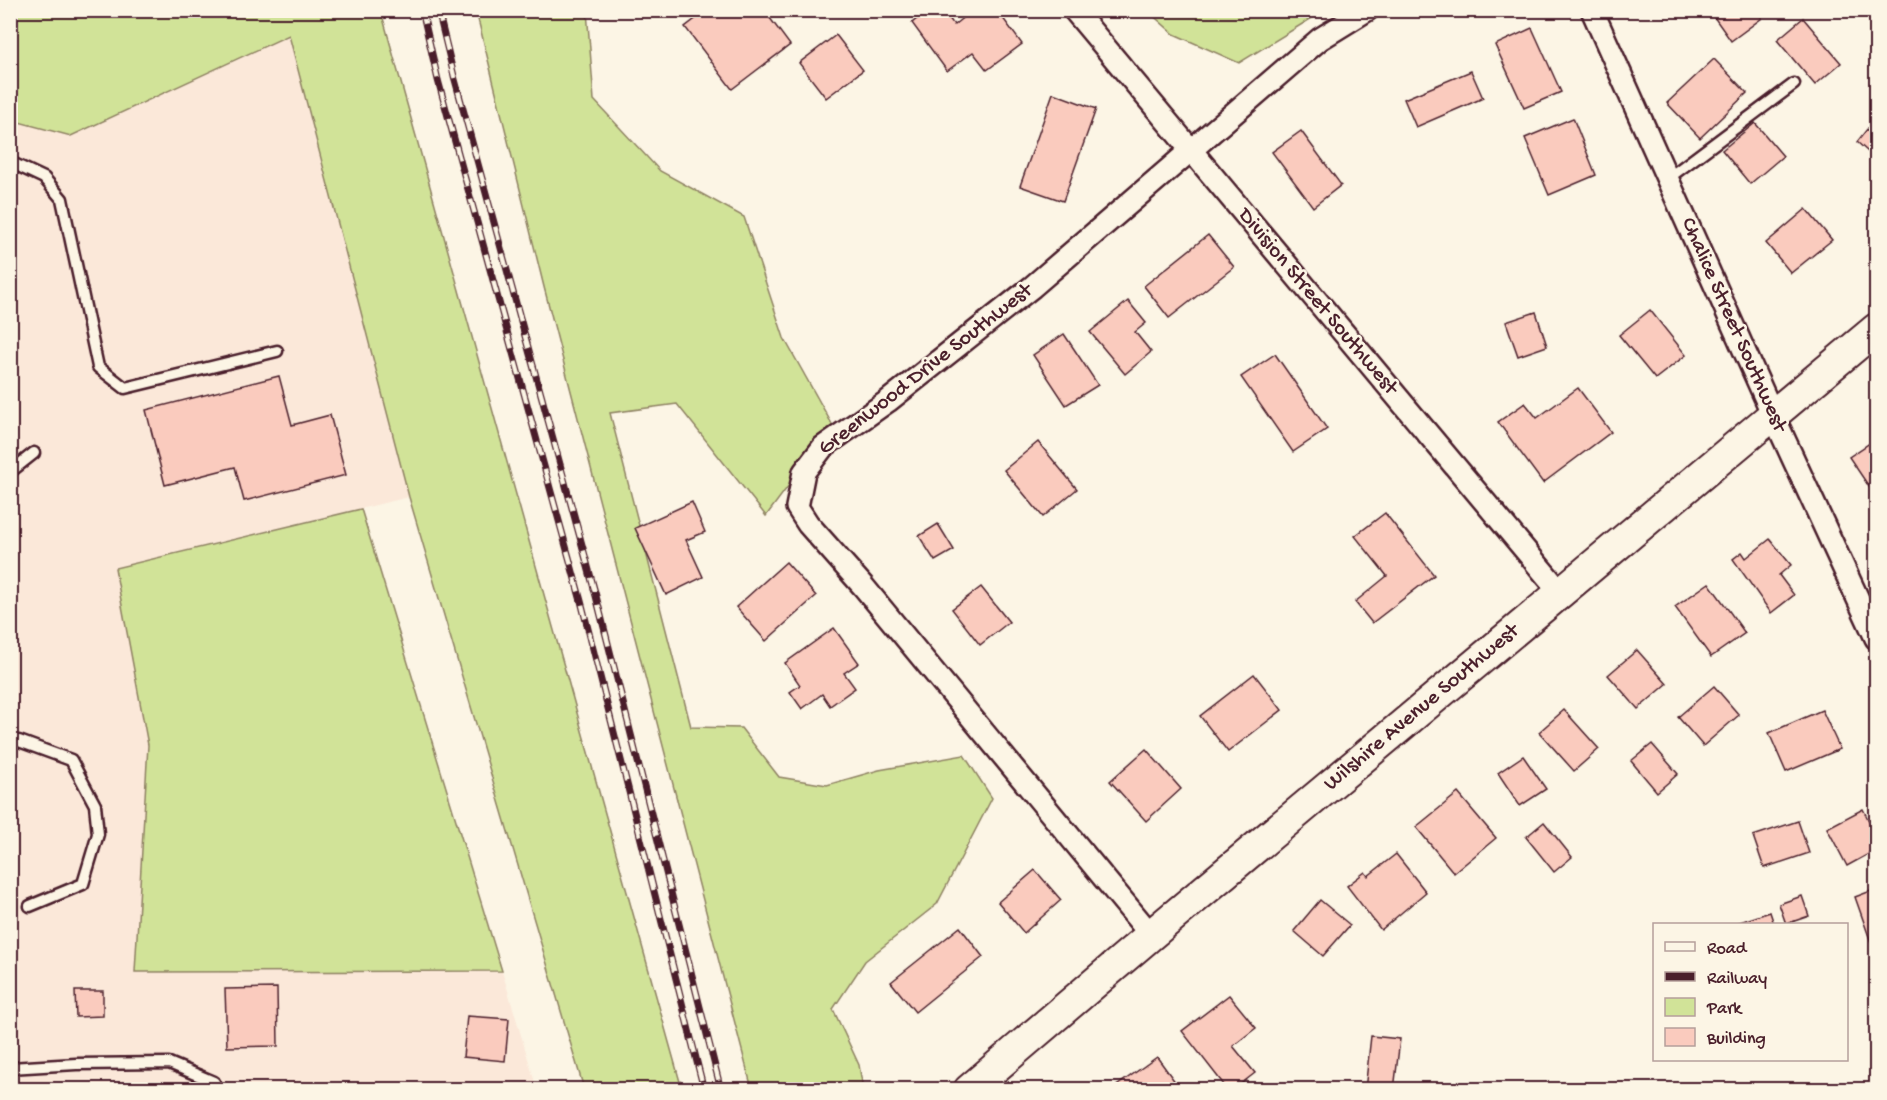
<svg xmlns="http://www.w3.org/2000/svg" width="1887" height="1100" font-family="'Gochi Hand',sans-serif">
<rect width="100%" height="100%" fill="#fcf5e5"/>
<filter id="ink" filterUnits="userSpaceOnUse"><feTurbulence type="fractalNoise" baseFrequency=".0167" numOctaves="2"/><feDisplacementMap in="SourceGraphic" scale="12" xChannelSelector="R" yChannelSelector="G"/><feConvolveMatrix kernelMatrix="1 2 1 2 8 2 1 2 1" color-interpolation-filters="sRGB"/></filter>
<g filter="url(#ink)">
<polygon fill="#fbe8d9" points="289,34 409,497 115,568 148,745 135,972 502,971 537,1089 11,1089 10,120 71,136"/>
<g fill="#d1e398" stroke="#8e8162" stroke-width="1.5">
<polygon points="1311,10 1312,18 1239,63 1174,34 1148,11"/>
<polygon points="10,11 381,11 682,1089 584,1089 409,497 289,35 71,136 11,120"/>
<polygon points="476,11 587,11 594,100 660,171 744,217 784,338 833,426 766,516 677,404 610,413 691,727 741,728 779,777 827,785 879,770 964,755 992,798 937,904 865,961 833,1009 859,1065 863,1089 752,1089 544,287"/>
<polygon points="361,509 502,971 135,972 148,745 115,568"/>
</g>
<g fill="#facbbe" stroke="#4a1f2b" stroke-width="1.5">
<polygon points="707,10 764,10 790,45 732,89 685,27"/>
<polygon points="928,10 943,10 954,25 972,10 997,10 1022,44 987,70 973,52 947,71 912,23"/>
<polygon points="1709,10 1757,10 1762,18 1731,41"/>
<polygon points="1803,18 1841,63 1815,85 1777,40"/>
<polygon points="1532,28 1561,92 1524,108 1495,45"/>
<polygon points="836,35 863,70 826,98 799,63"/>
<polygon points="1714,59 1747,93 1700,138 1667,103"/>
<polygon points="1471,71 1483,98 1416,127 1404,99"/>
<polygon points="1053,93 1096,109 1063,201 1020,186"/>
<polygon points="1573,118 1596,175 1549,195 1525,138"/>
<polygon points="1876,118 1876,159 1857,142"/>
<polygon points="1755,123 1783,156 1750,184 1722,150"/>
<polygon points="1301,131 1341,185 1313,207 1272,152"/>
<polygon points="1806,209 1832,240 1791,273 1766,243"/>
<polygon points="1208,235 1234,267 1169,318 1144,286"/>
<polygon points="1128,301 1146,323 1135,332 1151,352 1125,374 1090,332"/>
<polygon points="1650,310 1686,355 1655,379 1619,335"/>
<polygon points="1536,312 1547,346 1518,356 1506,322"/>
<polygon points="1064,334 1098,385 1066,405 1033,355"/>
<polygon points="1275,354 1327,429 1293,452 1241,377"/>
<polygon points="279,376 292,425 330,415 346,475 244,501 235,467 165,485 146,410"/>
<polygon points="1578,388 1611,432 1543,483 1498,422 1525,403 1537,418"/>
<polygon points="1876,439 1876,497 1849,457"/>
<polygon points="1038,442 1077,489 1043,517 1004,470"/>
<polygon points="692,502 705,532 686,540 703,577 666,595 635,528"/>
<polygon points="1385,513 1434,575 1372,623 1355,602 1387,576 1355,536"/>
<polygon points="938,524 954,550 935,561 919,536"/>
<polygon points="1770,539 1791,565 1779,575 1794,595 1771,613 1733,559 1742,552 1746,558"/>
<polygon points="786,562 816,596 766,641 736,607"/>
<polygon points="1709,583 1745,633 1711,657 1675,607"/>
<polygon points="981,587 1009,622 980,645 952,609"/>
<polygon points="834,628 859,663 844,673 855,688 830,706 822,694 802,709 790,692 800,685 785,663"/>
<polygon points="1637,650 1667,684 1638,709 1608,675"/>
<polygon points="1254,674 1282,710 1228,752 1200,716"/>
<polygon points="1714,686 1739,715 1703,746 1678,717"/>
<polygon points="1564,710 1599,749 1574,771 1539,732"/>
<polygon points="1822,710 1840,749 1786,772 1769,733"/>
<polygon points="1652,744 1678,774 1657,792 1631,761"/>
<polygon points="1146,749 1181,789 1146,821 1110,781"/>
<polygon points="1523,756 1546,789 1520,806 1498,773"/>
<polygon points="1458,793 1496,838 1454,873 1416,827"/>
<polygon points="1863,809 1876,835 1876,850 1847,866 1827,828"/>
<polygon points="1798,821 1809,853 1764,868 1753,836"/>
<polygon points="1544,822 1572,857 1554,872 1526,837"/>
<polygon points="1396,854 1426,892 1381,930 1347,886 1365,872 1368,876"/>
<polygon points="1035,870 1061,900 1024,933 998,902"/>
<polygon points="1876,889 1876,947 1873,948 1855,897"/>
<polygon points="1802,896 1809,916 1786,924 1779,904"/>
<polygon points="1320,900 1350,925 1323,956 1294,931"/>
<polygon points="1770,912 1774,924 1734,924"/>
<polygon points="960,927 983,957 915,1012 891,982"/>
<polygon points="277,988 278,1046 227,1047 225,989"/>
<polygon points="75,991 103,991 103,1016 76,1017"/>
<polygon points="1229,995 1256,1028 1233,1046 1255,1073 1233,1090 1228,1090 1182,1031"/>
<polygon points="467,1016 509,1019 505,1061 463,1057"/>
<polygon points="1371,1036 1400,1039 1394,1090 1365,1090"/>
<polygon points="1157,1057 1181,1090 1111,1090"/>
</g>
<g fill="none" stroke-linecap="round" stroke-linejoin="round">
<g stroke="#4a1f2b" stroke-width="15">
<g id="lane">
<polyline points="10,162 44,178 62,199 98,367 125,388 277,351"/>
<polyline points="1667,179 1794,84"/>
<polyline points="10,472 34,453"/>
<polyline points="10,741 19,741 71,760 95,805 98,834 83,884 30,906"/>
<polyline points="10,1068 76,1064 169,1063 214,1082 217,1090"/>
</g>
</g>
<g stroke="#4a1f2b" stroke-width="26">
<g id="street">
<polyline points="1074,10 1561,593"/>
<polyline points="1592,10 1773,415 1876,638"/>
<polyline points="1151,935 863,586 808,524 797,507 804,472 823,447 888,401 1032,287 1320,39 1367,10"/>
</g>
</g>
<g stroke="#4a1f2b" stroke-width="34">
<polyline id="secondary" points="969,1090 1151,935 1876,329"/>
</g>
<use href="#lane" stroke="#fcf5e5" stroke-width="10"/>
<use href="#street" stroke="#fcf5e5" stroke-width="21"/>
<use href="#secondary" stroke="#fcf5e5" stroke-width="30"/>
<g stroke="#4a1f2b" stroke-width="7">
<g id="rail">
<polyline points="422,10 438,80 581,601 704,1090"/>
<polyline points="438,10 454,76 596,596 721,1090"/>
</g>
</g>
<use href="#rail" stroke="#fcf5e5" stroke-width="4.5" stroke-dasharray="14" stroke-linecap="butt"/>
</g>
</g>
<g text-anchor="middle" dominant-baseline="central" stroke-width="5" stroke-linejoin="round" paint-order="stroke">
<g font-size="22" fill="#4a1f2b" stroke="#fcf5e5">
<text transform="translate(1317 302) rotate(50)">Division Street Southwest</text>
<text transform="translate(1733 325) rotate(66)">Chalice Street Southwest</text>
<text transform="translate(926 370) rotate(-38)">Greenwood Drive Southwest</text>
<text transform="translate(1422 708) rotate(-40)">Wilshire Avenue Southwest</text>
</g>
</g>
<rect width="1887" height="1100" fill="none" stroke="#fcf5e5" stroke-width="36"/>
<rect x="18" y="18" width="1851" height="1064" fill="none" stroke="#4a1f2b" stroke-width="2" filter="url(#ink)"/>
<rect x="1653" y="923" width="195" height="138" fill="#fcf5e5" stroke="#b59f9b" stroke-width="1.5"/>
<rect x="1665" y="942" width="30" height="9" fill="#fcf5e5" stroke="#b59f9b" stroke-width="1.5"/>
<text x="1707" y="953" font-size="18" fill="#4a1f2b">Road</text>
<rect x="1665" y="972" width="30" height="9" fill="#4a1f2b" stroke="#b59f9b" stroke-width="1.5"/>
<text x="1707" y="983" font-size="18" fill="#4a1f2b">Railway</text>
<rect x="1665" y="998" width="30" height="18" fill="#d1e398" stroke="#b59f9b" stroke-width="1.5"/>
<text x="1707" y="1013" font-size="18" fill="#4a1f2b">Park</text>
<rect x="1665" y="1028" width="30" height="18" fill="#facbbe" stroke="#b59f9b" stroke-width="1.5"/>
<text x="1707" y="1043" font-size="18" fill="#4a1f2b">Building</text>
</svg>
